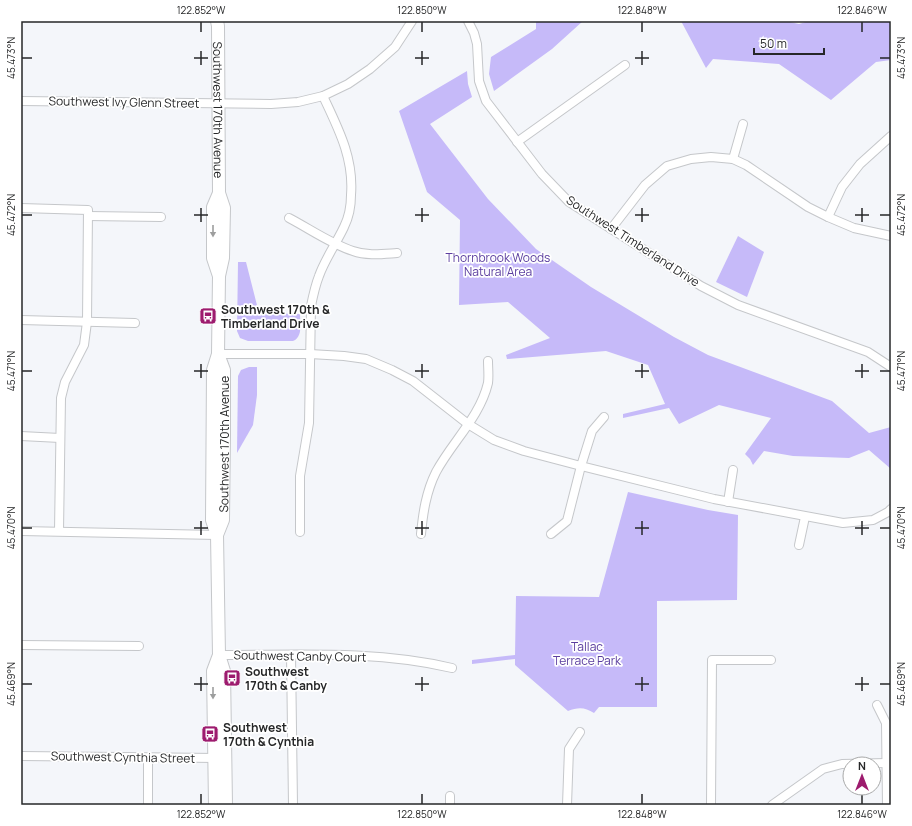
<svg xmlns="http://www.w3.org/2000/svg" width="912" height="826" font-family="Manrope,sans-serif">
<rect width="100%" height="100%" fill="#f4f6fa"/>
<g fill="#c6baf9">
<polygon points="536,21 583,21 552,49 494,91 489,74 491,57 536,29"/>
<polygon points="681,21 785,21 799,24 809,21 891,21 891,60 876,62 831,100 779,64 713,59 706,68"/>
<polygon points="467,71 468,84 472,97 430,124 488,199 536,249 591,287 674,337 708,355 832,401 869,433 891,427 891,469 869,450 849,458 793,456 764,451 753,465 750,459 745,454 771,418 719,405 679,424 669,408 623,418 623,414 665,404 648,365 606,351 507,359 506,355 550,338 508,302 459,305 460,220 427,192 399,111"/>
<polygon points="738,236 764,252 747,297 716,282"/>
<path d="M238 262H246L259 313 300 314C300 323 303 337 293 341H248L240 338 237 331Z"/>
<polygon points="249,367 257,367 257,395 253,425 237,453 238,376 241,370"/>
<path d="M628 492 708 510 738 515 737 600 657 601V707H599L594 713C585 707 578 707 568 711L515 665V659L472 664V660L515 655 516 596 599 597Z"/>
</g>
<g fill="none" stroke-linecap="round" stroke-linejoin="round">
<g stroke="#c5c7ca" stroke-width="10">
<g id="minor">
<polyline points="468,21 474,33 477,44 479,81 486,101 542,174 569,202 701,286 738,305 868,352 891,367"/>
<polyline points="21,101 271,104 298,102 323,96 348,84 370,69 395,47 412,21"/>
<polyline points="517,142 625,65"/>
<polyline points="733,159 743,124"/>
<polyline points="21,208 88,210 87,322 84,345 65,382 61,398 59,531"/>
<polyline points="88,216 161,217"/>
<polyline points="828,217 842,187 860,164 891,136"/>
<path d="M289 218C310 229 331 244 353 251 367 256 382 254 397 253"/>
<polyline points="611,229 645,185 667,166 691,159 711,157 733,159 746,165 808,207 828,217 854,228 891,236"/>
<polyline points="21,320 135,323"/>
<polyline points="218,354 310,354 344,356 366,359 392,370 413,381 468,424 494,440 524,451 581,466 714,499 843,523 873,520 888,512 891,509"/>
<polyline points="21,436 60,438"/>
<polyline points="728,502 733,470"/>
<polyline points="21,531 217,535"/>
<path d="M300 532V476L309 423 311 306C313 296 315 286 319 276 325 259 336 244 344 227 349 217 351 206 351 195 354 158 338 128 323 96"/>
<path d="M421 534C423 513 426 492 436 472 452 442 480 417 488 383 489 376 488 368 488 361"/>
<polyline points="551,534 567,521 581,466 592,431 604,417"/>
<polyline points="799,545 805,517"/>
<polyline points="21,645 139,646"/>
<path d="M219 655C296 655 376 650 452 668"/>
<polyline points="291,655 293,805"/>
<polyline points="877,705 886,723 887,805"/>
<polyline points="21,756 218,758"/>
<polyline points="148,758 148,805"/>
<polyline points="450,805 450,796"/>
<polyline points="567,805 569,749 580,732"/>
<polyline points="711,805 712,660 771,660"/>
<polyline points="772,805 823,769 842,764 887,763"/>
</g>
</g>
<g stroke="#c5c7ca" stroke-width="14">
<g id="secondary">
<path id="s1" d="M217 21 218 26 219 193 224 208 223 258 219 276 218 354 213 370 212 520 217 535 219 655 224 671 226 805"/>
<polyline points="219,276 213,258 213,207 219,193"/>
<path id="s2" d="M217 535 223 520 224 435V370L218 354"/>
<polyline points="215,805 213,671 219,655"/>
</g>
</g>
<use href="#minor" stroke="#fff" stroke-width="8"/>
<use href="#secondary" stroke="#fff" stroke-width="12"/>
</g>
<defs><path id="oneway-solid" d="M-6-.8H1V-3.2L6.5 0L1 3.2V.8H-6Z"/></defs>
<g fill="#9d9e9e">
<use href="#oneway-solid" transform="translate(213 231) rotate(90)"/>
<use href="#oneway-solid" transform="translate(213 693) rotate(90)"/>
</g>
<path fill="none" stroke="#262728" stroke-width="1.5" d="M201 22V32M422 22V32M642 22V32M862 22V32M201 51V65M422 51V65M642 51V65M22 58H32M194 58H208M415 58H429M635 58H649M880 58H890M201 208V222M422 208V222M642 208V222M862 208V222M22 215H32M194 215H208M415 215H429M635 215H649M855 215H869M880 215H890M201 364V378M422 364V378M642 364V378M862 364V378M22 371H32M194 371H208M415 371H429M635 371H649M855 371H869M880 371H890M201 521V535M422 521V535M642 521V535M862 521V535M22 528H32M194 528H208M415 528H429M635 528H649M855 528H869M880 528H890M201 677V691M422 677V691M642 677V691M862 677V691M22 684H32M194 684H208M415 684H429M635 684H649M855 684H869M880 684H890M201 794V804M422 794V804M642 794V804M862 794V804"/>
<defs>
<g id="bus-square" transform="scale(0.9)"><rect x="-9" y="-9" width="18" height="18" rx="4" fill="#9d1b6e" stroke="#fff"/><path d="M-5-6H5V4H4V6H2V4H-2V6H-4V4H-5ZM-3.5-4V0h7V-4ZM-3.5 1.2v1.5H-2V1.2ZM2 1.2v1.5H3.5V1.2Z" fill="#fff"/></g>
</defs>
<g fill-rule="evenodd">
<use href="#bus-square" x="208" y="316"/>
<use href="#bus-square" x="232" y="678"/>
<use href="#bus-square" x="210" y="734"/>
</g>
<g text-anchor="middle" dominant-baseline="central" stroke-width="3.5" stroke-linejoin="round" paint-order="stroke">
<g font-size="12" fill="#262728" stroke="#fff">
<text transform="translate(124 102) rotate(1)">Southwest Ivy Glenn Street</text>
<text stroke="none"><textPath href="#s1" startOffset="89">Southwest 170th Avenue</textPath></text>
<text transform="translate(633 241) rotate(33)">Southwest Timberland Drive</text>
<text stroke="none"><textPath href="#s2" startOffset="92">Southwest 170th Avenue</textPath></text>
<text transform="translate(300 656) rotate(1)">Southwest Canby Court</text>
<text transform="translate(123 757) rotate(1)">Southwest Cynthia Street</text>
</g>
<g font-size="12" fill="#5b3e9f" stroke="#fff">
<text x="498" y="257">Thornbrook Woods<tspan x="498" dy="14">Natural Area</tspan></text>
<text x="587" y="646">Tallac<tspan x="587" dy="14">Terrace Park</tspan></text>
</g>
<g font-size="12" font-weight="bold" fill="#262728" stroke="#fff" text-anchor="start">
<text x="221" y="309">Southwest 170th &amp;<tspan x="221" dy="14">Timberland Drive</tspan></text>
<text x="245" y="671">Southwest<tspan x="245" dy="14">170th &amp; Canby</tspan></text>
<text x="223" y="727">Southwest<tspan x="223" dy="14">170th &amp; Cynthia</tspan></text>
</g>
</g>
<rect width="912" height="826" fill="none" stroke="#ffffff" stroke-width="44"/>
<g transform="translate(862 776)"><circle r="19" fill="#ffffff" stroke="#a8a9a9"/>
<path d="M0-3L7 15L0 10L-7 15Z" fill="#9d1b6e"/>
<text y="-6" font-size="11" font-weight="bold" text-anchor="middle" fill="#262728">N</text>
</g>
<path d="M754 48v6h70v-6" fill="none" stroke="#262728" stroke-width="2"/>
<text x="760" y="48" font-size="12" fill="#262728" stroke="#ffffff" stroke-width="3" paint-order="stroke">50 m</text>
<rect x="22" y="22" width="868" height="782" fill="none" stroke="#262728" stroke-width="1.5"/>
<g font-size="10" text-anchor="middle" fill="#262728">
<text x="201" y="14">122.852°W</text>
<text x="422" y="14">122.850°W</text>
<text x="642" y="14">122.848°W</text>
<text x="862" y="14">122.846°W</text>
<text transform="translate(11 58) rotate(-90)" y="4">45.473°N</text>
<text transform="translate(901 58) rotate(-90)" y="4">45.473°N</text>
<text transform="translate(11 215) rotate(-90)" y="4">45.472°N</text>
<text transform="translate(901 215) rotate(-90)" y="4">45.472°N</text>
<text transform="translate(11 371) rotate(-90)" y="4">45.471°N</text>
<text transform="translate(901 371) rotate(-90)" y="4">45.471°N</text>
<text transform="translate(11 528) rotate(-90)" y="4">45.470°N</text>
<text transform="translate(901 528) rotate(-90)" y="4">45.470°N</text>
<text transform="translate(11 684) rotate(-90)" y="4">45.469°N</text>
<text transform="translate(901 684) rotate(-90)" y="4">45.469°N</text>
<text x="201" y="818">122.852°W</text>
<text x="422" y="818">122.850°W</text>
<text x="642" y="818">122.848°W</text>
<text x="862" y="818">122.846°W</text>
</g>
</svg>
